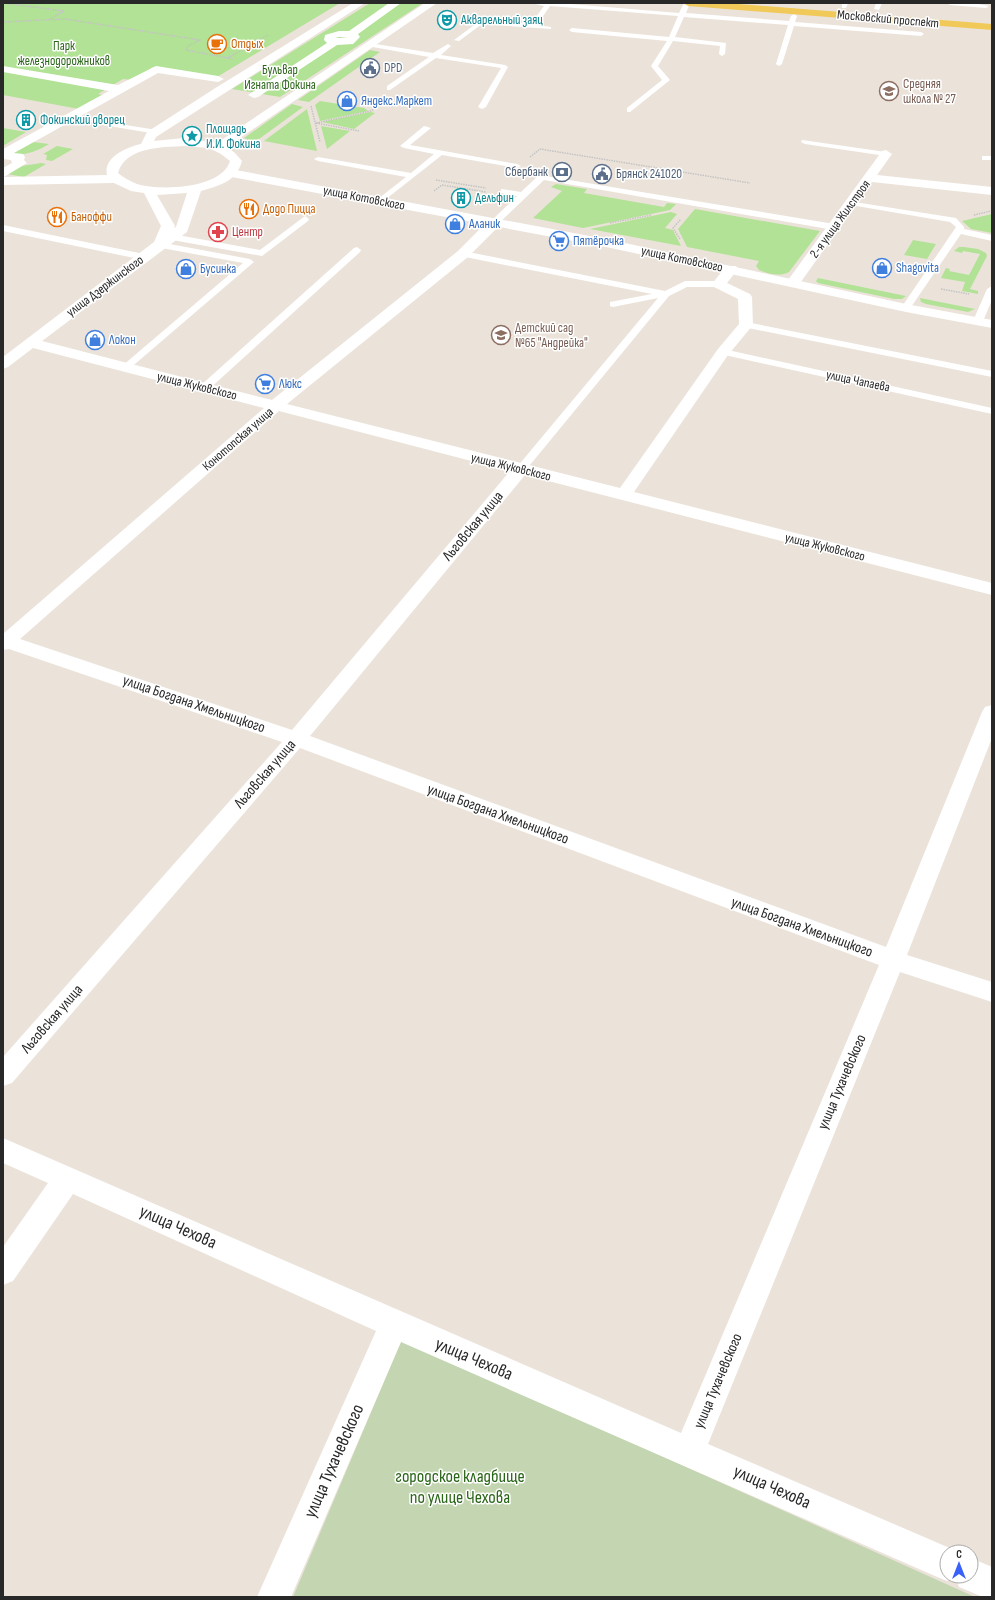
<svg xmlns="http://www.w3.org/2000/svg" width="995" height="1600" font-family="'Sofia Sans Condensed',sans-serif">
<rect width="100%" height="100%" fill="#ebe3da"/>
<g fill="#b2e295">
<polygon points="3,3 340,3 217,77 153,67 132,80 123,79 98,94 103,95 79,109 3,95"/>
<polygon points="370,3 423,3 280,97 232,89"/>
<polygon points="370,50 380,52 309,102 298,100"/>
<polygon points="320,101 364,108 368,111 320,121 315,105"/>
<polygon points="292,104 303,107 259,139 250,141 244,138"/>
<polygon points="307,109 317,151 264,141"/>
<polygon points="370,112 375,113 354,129 322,122"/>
<polygon points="321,126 350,131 327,149"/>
<polygon points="3,128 26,132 3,146"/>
<path d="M33 142 49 144C37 151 25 156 11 154Z"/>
<polygon points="57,146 73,149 52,161 46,160 47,155 43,154"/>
<polygon points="41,163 46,164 24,177 7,174 22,166"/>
<polygon points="556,184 587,189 584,193 664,207 667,203 676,204 670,210 583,228 533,218 562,191 551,187"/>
<path d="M695 209 820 231 789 272C780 277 768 274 759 270L756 266 759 261 687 247 678 229Z"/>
<polygon points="671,212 677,214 665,228 673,230 681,246 590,229"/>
<polygon points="992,214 992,233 971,229 962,221"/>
<polygon points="913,240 936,244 927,259 904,255"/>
<polygon points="964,247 978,249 986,253 987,256 970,289 978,291 978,294 962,291 965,282 941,278 946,268 950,269 949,271 969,275 980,254 963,251 962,253 954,251 959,247"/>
<polygon points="818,278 906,296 902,299 894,299 818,283 816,281"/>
<polygon points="920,298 975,309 968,312 926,304 921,302"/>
</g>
<polygon fill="#c3d5b1" points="402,1339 975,1597 293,1597"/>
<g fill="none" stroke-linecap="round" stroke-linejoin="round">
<g stroke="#c3c3c3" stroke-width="1.5" stroke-dasharray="1.5 1" stroke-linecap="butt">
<polyline points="3,3 64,11 50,19"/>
<polyline points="3,22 65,19 200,40 188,46 186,50 233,59"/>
<polyline points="228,58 268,35"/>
<polyline points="311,106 320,142"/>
<polyline points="316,123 371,111 375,108"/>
<polyline points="316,123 359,131"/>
<polyline points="530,157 540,149 750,183"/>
<polyline points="436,180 486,188"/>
<polyline points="434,191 442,185 486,192"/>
<polyline points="974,215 991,211"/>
<polyline points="610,223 652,215"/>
<polyline points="680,239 673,228 681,219"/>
<polyline points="941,289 969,294"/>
</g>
<g fill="#fff" fill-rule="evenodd">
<polygon points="531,3 558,3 679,13 684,3 690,3 686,13 789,21 791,16 794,14 797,16 795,22 921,32 924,34 921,36 794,26 782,64 779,66 776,64 788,25 684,17 675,37 726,43 725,54 722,56 719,54 720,46 673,41 658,66 670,80 630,112 627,112 627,108 662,80 651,66 667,41 572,32 569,30 572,28 669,37 678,16 550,6 537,25 551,27 551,29 482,24 459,41 454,40 481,20 531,24 544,6"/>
<polygon points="842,3 848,3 846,8 842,8"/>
<polygon points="876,3 882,3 879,10 874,9"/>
<polygon points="947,3 973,3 989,6 986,8 950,5"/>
<polygon points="369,43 433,53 448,44 451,46 441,55 505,65 508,67 486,107 482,109 478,107 501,68 436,58 390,90 387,90 387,86 429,57 367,46 366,45"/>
<polygon points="94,120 157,130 161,132 157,134 97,124 93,122"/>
<polygon points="424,126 431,128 410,145 517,164 521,166 517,168 442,155 381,203 377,201 378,199 406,177 318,161 314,159 318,157 411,173 434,154 404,148 400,146"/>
<polygon points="802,140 886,152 890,154 886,156 805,144 801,142"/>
<rect x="982" y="156" width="10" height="4"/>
<polygon points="539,175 834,224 838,227 834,230 544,180 497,225 491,225 491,221 517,196 501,193 501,189 521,192"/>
<polygon points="848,201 956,218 964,227 964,229 992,235 992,241 961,234 909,310 903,310 901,308 956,227 950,222 851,205 848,205"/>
<polygon points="305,216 309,219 308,221 262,256 172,240 168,237 172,234 260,250"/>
<polygon points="3,225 144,254 148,257 144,260 3,231"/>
<polygon points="159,242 250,259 254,262 128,370 122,370 120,368 122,366 243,263 156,247 155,245"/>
<polygon points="357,247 361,250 360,252 208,390 200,390 199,388 200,386 354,248"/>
<polygon points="463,251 665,291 685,281 719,281 724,284 719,287 687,287 669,296 525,471 517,471 516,469 517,467 658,298 613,307 610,306 610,302 652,294 460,256 460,252"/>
<polygon points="992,286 992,300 983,321 981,323 975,323 973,321 987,289"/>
<polygon points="746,322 992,371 992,377 743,327 741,325"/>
<polygon points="723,349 992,408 992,414 720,354 718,352 720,350"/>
</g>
<g fill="#fff" fill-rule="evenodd">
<path d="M353 3H365L156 137 154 141 184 138 217 143 425 3H437L227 147 235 153 242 161C237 181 219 186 201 191L187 232 42 341 272 400 458 251 489 220H499L501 223 499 226 468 257 287 404 620 488 718 349 739 324 738 299 714 287 712 284 726 266H736L738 269 727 283 750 294 752 297 753 325 728 355 634 492 992 583V595L525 475 310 736 886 947 982 712 985 707 992 705V738L907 955 992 982V1002L900 972 708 1444 959 1552H947V1576H971V1558L992 1567V1597H983L959 1587 955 1577 947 1581 935 1576 401 1342 291 1597H257L376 1331 73 1194 13 1281 3 1285V1247L48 1183 3 1163V1138L681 1433 879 965 300 748 12 1083 3 1086V1057L282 742 9 649 3 650V634L264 408 33 348 8 367 3 369V357L154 242 161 226 144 193 131 191 114 183 3 185V177L107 175C103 157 127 147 141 144L147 132 217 87ZM184 146 209 148 221 154 230 161C222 189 160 191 137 184 130 181 124 178 118 173 125 147 162 147 184 146ZM187 193 176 227 174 228 175 226 157 195ZM279 411 510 471 292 730 20 639Z"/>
<path d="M389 3H401L358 34 360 37 353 44 337 45 258 97 254 98 248 95 327 43 324 40 325 35 339 31H349ZM339 37 348 38H335Z"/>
<polygon points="3,66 118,85 156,66 218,76 224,79 218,82 158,73 14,153 23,154 25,157 24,160 27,163 4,177 3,168 12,163 11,160 3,159 3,149 109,91 3,72"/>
<polygon points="886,150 892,154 877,175 992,187 992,195 872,182 798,286 788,286 786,283 788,280 882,151"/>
</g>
<polygon fill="#fff" fill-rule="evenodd" points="230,169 611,240 906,304 992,320 992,328 906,312 611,248 226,176 224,173 226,170"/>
<polygon fill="#f0c959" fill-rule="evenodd" points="683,3 726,3 992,24 992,30 688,6"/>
</g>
<defs>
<g id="theatre-ring" transform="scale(1)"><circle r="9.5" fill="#fff" stroke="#0f9aa8" stroke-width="1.5"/><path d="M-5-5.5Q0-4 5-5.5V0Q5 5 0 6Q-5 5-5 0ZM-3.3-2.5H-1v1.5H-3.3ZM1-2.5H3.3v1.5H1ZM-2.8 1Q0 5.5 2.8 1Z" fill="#0f9aa8"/></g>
<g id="cafe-ring" transform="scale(1)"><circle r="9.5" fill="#fff" stroke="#e8710a" stroke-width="1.5"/><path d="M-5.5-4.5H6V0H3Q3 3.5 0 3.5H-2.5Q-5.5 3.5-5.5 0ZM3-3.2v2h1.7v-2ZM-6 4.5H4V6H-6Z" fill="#e8710a"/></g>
<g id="civic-ring" transform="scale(1)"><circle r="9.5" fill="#fff" stroke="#5c6f8a" stroke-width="1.5"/><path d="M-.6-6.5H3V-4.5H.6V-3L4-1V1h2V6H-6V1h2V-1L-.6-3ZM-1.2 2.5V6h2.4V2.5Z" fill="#5c6f8a"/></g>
<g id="school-ring" transform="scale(1)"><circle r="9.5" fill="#fff" stroke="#8d6e63" stroke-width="1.5"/><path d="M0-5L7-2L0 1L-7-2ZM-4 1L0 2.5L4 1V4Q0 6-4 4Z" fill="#8d6e63"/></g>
<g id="shop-ring" transform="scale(1)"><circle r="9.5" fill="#fff" stroke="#3f7fe0" stroke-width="1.5"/><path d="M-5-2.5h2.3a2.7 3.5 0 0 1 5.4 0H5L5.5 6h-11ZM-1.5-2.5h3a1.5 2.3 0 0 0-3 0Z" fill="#3f7fe0"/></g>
<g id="building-ring" transform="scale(1)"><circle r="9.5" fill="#fff" stroke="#0f9aa8" stroke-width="1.5"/><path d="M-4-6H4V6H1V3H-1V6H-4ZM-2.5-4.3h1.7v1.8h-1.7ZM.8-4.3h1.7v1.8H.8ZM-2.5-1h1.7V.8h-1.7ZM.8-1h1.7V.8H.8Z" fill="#0f9aa8"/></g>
<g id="sight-ring" transform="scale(1)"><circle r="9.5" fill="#fff" stroke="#0f9aa8" stroke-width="1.5"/><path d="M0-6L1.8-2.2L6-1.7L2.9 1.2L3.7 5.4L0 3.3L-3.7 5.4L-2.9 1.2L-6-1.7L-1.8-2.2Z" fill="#0f9aa8"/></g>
<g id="bank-ring" transform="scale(1)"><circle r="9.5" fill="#fff" stroke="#5c6f8a" stroke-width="1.5"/><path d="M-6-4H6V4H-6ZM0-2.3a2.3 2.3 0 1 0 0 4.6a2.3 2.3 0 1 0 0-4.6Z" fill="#5c6f8a"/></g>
<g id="restaurant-ring" transform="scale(1)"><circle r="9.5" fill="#fff" stroke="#e8710a" stroke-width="1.5"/><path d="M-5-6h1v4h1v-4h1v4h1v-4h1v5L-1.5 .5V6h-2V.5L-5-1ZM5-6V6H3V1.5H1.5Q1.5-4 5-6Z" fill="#e8710a"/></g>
<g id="pharmacy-ring" transform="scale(1)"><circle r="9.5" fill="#fff" stroke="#e0444e" stroke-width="1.5"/><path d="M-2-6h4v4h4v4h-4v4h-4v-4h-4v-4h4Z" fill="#e0444e"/></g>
<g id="supermarket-ring" transform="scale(1)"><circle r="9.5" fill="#fff" stroke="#3f7fe0" stroke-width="1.5"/><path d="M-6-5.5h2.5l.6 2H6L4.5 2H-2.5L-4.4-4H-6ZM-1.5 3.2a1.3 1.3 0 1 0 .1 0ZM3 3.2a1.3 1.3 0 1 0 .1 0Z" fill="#3f7fe0"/></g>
</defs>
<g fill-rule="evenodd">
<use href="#theatre-ring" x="447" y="20"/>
<use href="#cafe-ring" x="217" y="44"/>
<use href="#civic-ring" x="370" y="68"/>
<use href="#school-ring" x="889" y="91"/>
<use href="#shop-ring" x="347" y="101"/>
<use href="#building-ring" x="26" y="120"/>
<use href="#sight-ring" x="192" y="136"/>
<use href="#bank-ring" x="562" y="172"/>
<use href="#civic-ring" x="602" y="174"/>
<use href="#building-ring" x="461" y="198"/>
<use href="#restaurant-ring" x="249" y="209"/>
<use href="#restaurant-ring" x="57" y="217"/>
<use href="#shop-ring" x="455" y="224"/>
<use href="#pharmacy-ring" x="218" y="232"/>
<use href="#supermarket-ring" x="559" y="241"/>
<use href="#shop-ring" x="882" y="268"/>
<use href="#shop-ring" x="186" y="269"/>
<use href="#school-ring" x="501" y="335"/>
<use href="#shop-ring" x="95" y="340"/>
<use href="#supermarket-ring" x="265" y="384"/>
</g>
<g text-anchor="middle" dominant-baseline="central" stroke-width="3" stroke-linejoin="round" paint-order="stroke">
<g font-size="13" fill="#282828" stroke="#fff">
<text transform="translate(888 19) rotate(5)">Московский проспект</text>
<text transform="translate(364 198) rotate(11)">улица Котовского</text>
<text transform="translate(840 219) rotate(-54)">2-я улица Жилстроя</text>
<text transform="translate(682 259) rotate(12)">улица Котовского</text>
<text transform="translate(105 286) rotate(-37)">улица Дзержинского</text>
<text transform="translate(858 381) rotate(12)">улица Чапаева</text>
<text transform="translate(197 386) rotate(14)">улица Жуковского</text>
<text transform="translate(238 439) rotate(-41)">Конотопская улица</text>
<text transform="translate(511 467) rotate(14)">улица Жуковского</text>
<text transform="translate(825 547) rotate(14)">улица Жуковского</text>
</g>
<g font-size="13" fill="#0d838f" stroke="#fff" text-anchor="start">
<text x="461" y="20">Акварельный заяц</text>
<text x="40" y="120">Фокинский дворец</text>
<text x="206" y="129">Площадь<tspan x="206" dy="15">И.И. Фокина</tspan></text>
<text x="475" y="198">Дельфин</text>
</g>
<g font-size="13" fill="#c56008" stroke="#fff" text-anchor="start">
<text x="231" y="44">Отдых</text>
<text x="263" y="209">Додо Пицца</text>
<text x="71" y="217">Баноффи</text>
</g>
<g font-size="13" fill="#2b6519" stroke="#fff">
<text x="64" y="46">Парк<tspan x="64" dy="15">железнодорожников</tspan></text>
<text x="280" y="70">Бульвар<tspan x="280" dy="15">Игната Фокина</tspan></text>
</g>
<g font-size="13" fill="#4e5e75" stroke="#fff" text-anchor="start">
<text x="384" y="68">DPD</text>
<text x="548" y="172" text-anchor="end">Сбербанк</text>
<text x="616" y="174">Брянск 241020</text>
</g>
<g font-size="13" fill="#785e54" stroke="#fff" text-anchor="start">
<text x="903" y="84">Средняя<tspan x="903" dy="15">школа № 27</tspan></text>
<text x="515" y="328">Детский сад<tspan x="515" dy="15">№65 "Андрейка"</tspan></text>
</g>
<g font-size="13" fill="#366cbe" stroke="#fff" text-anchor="start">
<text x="361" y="101">Яндекс.Маркет</text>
<text x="469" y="224">Аланик</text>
<text x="573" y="241">Пятёрочка</text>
<text x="896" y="268">Shagovita</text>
<text x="200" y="269">Бусинка</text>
<text x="109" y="340">Локон</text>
<text x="279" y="384">Люкс</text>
</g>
<g font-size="13" fill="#be3a42" stroke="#fff" text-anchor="start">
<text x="232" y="232">Центр</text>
</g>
<g font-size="15" fill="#282828" stroke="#fff">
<text transform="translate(473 526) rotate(-50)">Льговская улица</text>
<text transform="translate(194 704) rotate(19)">улица Богдана Хмельницкого</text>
<text transform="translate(265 774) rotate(-49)">Льговская улица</text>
<text transform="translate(498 814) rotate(20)">улица Богдана Хмельницкого</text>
<text transform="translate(802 927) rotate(20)">улица Богдана Хмельницкого</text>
<text transform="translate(52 1019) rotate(-49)">Льговская улица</text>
<text transform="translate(842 1082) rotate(-67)">улица Тухачевского</text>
<text transform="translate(718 1381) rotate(-67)">улица Тухачевского</text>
</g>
<g font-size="18" fill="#282828" stroke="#fff">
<text transform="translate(178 1227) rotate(24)">улица Чехова</text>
<text transform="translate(474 1359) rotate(23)">улица Чехова</text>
<text transform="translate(334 1461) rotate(-66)">улица Тухачевского</text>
<text transform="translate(772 1487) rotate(24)">улица Чехова</text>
</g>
<g font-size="18" fill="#2b6519" stroke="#fff">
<text x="460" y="1476">городское кладбище<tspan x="460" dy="21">по улице Чехова</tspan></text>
</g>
</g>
<rect width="995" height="1600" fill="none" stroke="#282828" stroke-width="8"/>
<g transform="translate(959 1564)"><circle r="19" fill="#ffffff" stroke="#a9a9a9"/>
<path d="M0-3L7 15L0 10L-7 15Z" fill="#3861fa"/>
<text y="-6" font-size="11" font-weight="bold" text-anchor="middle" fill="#282828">С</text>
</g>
</svg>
